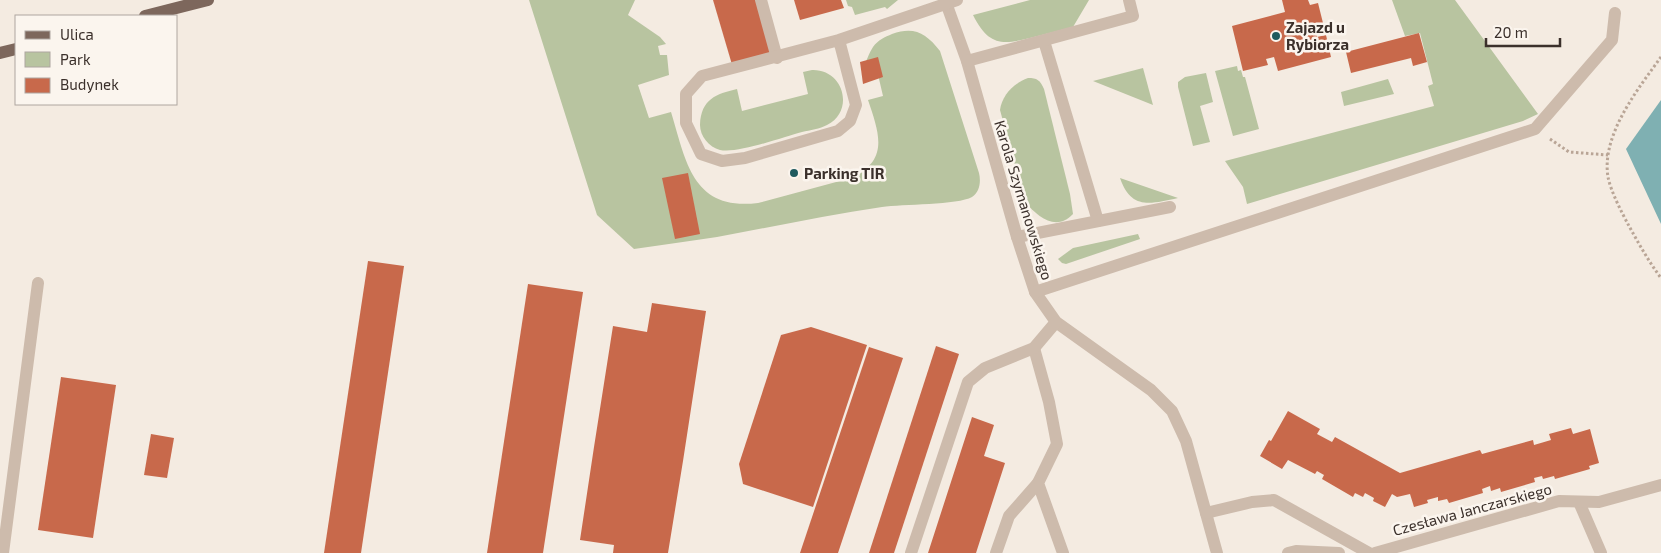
<svg xmlns="http://www.w3.org/2000/svg" width="1661" height="553" font-family="'Exo 2',sans-serif">
<rect width="100%" height="100%" fill="#f4ebe1"/>
<g fill="#b8c4a0">
<path d="M529 0H635L628 15 660 37 666 44 658 46 660 55H667L669 75 638 85 649 118 671 112C686 161 692 211 758 203L851 178C890 160 879 133 868 100L883 96 876 66 863 69C866 62 869 53 873 47 878 40 885 37 892 34 914 26 926 33 940 51L979 173C981 181 980 192 972 197 958 205 902 204 882 207 827 215 772 227 717 237 690 241 662 245 634 249L597 215Z"/>
<polygon points="846,0 898,0 887,9 885,7 855,15 852,7 848,6"/>
<path d="M1030 0H1089L1073 27C1060 30 1047 34 1034 37 1003 45 989 47 973 15Z"/>
<polygon points="1392,0 1455,0 1538,114 1523,121 1247,204 1243,187 1225,161 1434,106 1428,86 1433,84 1420,33 1405,36"/>
<polygon points="1237,66 1238,71 1241,70 1243,77 1245,77 1259,129 1233,136 1215,71"/>
<polygon points="1143,68 1153,105 1093,81"/>
<path d="M812 70C844 69 855 111 827 125 820 129 810 130 802 132 783 137 737 154 720 150 709 147 700 136 700 125 701 99 716 94 737 89L742 111 808 94 803 72Z"/>
<polygon points="1206,73 1213,102 1200,106 1210,142 1193,146 1178,87 1178,82 1185,77"/>
<path d="M1028 78C1037 78 1040 80 1044 89L1070 194 1073 214C1056 232 1038 217 1025 202L1000 110C1002 95 1014 83 1028 78Z"/>
<polygon points="1388,79 1394,94 1344,106 1341,92"/>
<path d="M1120 178 1178 198C1150 204 1131 210 1120 178Z"/>
<polygon points="1138,234 1140,239 1066,264 1062,263 1058,259 1073,248"/>
</g>
<polygon fill="#7fb0b2" points="1661,100 1661,224 1626,149"/>
<g fill="#c8694b">
<polygon points="713,0 757,0 773,56 733,68"/>
<polygon points="794,0 841,0 844,8 800,20"/>
<polygon points="1282,0 1308,0 1310,5 1318,3 1324,27 1315,29 1317,37 1326,35 1331,57 1278,71 1274,57 1266,59 1268,65 1243,71 1232,26 1285,12"/>
<polygon points="1419,33 1427,62 1413,66 1411,58 1351,73 1346,52"/>
<polygon points="878,57 883,77 863,84 860,62"/>
<polygon points="688,173 700,234 675,239 662,178"/>
<polygon points="368,261 404,266 361,553 324,553"/>
<polygon points="528,284 583,292 543,553 487,553"/>
<polygon points="652,303 706,311 683,461 668,553 613,553 614,545 580,540 594,447 613,326 647,332"/>
<polygon points="811,327 867,345 813,507 743,484 739,464 781,335"/>
<polygon points="936,346 959,354 894,553 869,553"/>
<polygon points="869,347 903,358 838,553 800,553"/>
<polygon points="61,377 116,385 93,538 38,530"/>
<polygon points="1288,411 1320,429 1317,434 1332,442 1335,437 1400,473 1480,450 1482,454 1533,440 1534,445 1551,440 1549,434 1571,428 1573,434 1590,429 1599,463 1589,466 1590,469 1555,479 1554,476 1543,479 1542,476 1534,478 1535,482 1501,492 1500,488 1491,491 1490,486 1482,489 1483,493 1449,503 1447,499 1438,501 1438,497 1427,500 1428,503 1414,507 1410,494 1397,497 1392,494 1385,507 1373,501 1374,498 1365,493 1363,497 1355,493 1353,497 1322,479 1324,475 1317,471 1315,474 1288,460 1282,469 1260,456 1269,440 1271,441"/>
<polygon points="972,417 994,425 984,456 1005,463 976,553 928,553"/>
<polygon points="151,434 174,438 167,478 144,475"/>
</g>
<g fill="none" stroke-linecap="round" stroke-linejoin="round">
<g stroke="#b9a596" stroke-width="3" stroke-dasharray="2.5 2.5" stroke-linecap="butt">
<path d="M1661 57C1638 89 1601 135 1608 177 1611 192 1622 213 1629 226 1639 244 1649 262 1661 278"/>
<polyline points="1550,139 1569,152 1608,155"/>
</g>
<g stroke="#cdbbac" stroke-width="12">
<polyline points="761,0 777,58"/>
<polyline points="945,0 967,61 1017,237 1035,292 1056,322 1151,390 1172,411 1186,441 1217,553"/>
<polyline points="839,40 856,105 850,121 838,131 745,158 722,161 701,154 686,123 686,94 702,76 839,40 957,0"/>
<polyline points="1044,41 1098,221"/>
<polyline points="967,61 1133,16 1129,0"/>
<polyline points="1017,237 1170,207"/>
<polyline points="1035,292 1535,129 1612,40 1615,13"/>
<polyline points="1034,348 1049,402 1057,444 1038,483 1063,553"/>
<polyline points="1579,502 1601,553"/>
<polyline points="1206,513 1252,502 1274,500 1369,553"/>
<polyline points="3,553 38,283"/>
<polyline points="911,553 968,382 985,368 1034,348 1056,322"/>
<polyline points="996,553 1009,516 1038,483"/>
<polyline points="1288,553 1296,551 1339,553"/>
<polyline points="1375,553 1559,501 1599,502 1661,485"/>
</g>
<g stroke="#7d675c" stroke-width="12">
<polyline points="145,16 208,0"/>
<polyline points="0,53 16,49"/>
</g>
</g>
<g fill="#1f5a5e" stroke="#fbf5ee" stroke-width="2">
<circle cx="1276" cy="36" r="5"/>
<circle cx="794" cy="173" r="5"/>
</g>
<g text-anchor="middle" dominant-baseline="central" stroke-width="5" stroke-linejoin="round" paint-order="stroke">
<g font-size="15" font-weight="bold" fill="#3b302b" stroke="#fbf5ee" text-anchor="start">
<text x="1286" y="27">Zajazd u<tspan x="1286" dy="17">Rybiorza</tspan></text>
<text x="804" y="173">Parking TIR</text>
</g>
<g font-size="15" fill="#3b302b" stroke="#fbf5ee">
<text transform="translate(1024 200) rotate(73)">Karola Szymanowskiego</text>
<text transform="translate(1472 509) rotate(-15)">Czesława Janczarskiego</text>
</g>
</g>
<rect x="15" y="15" width="162" height="90" fill="#fbf5ee" stroke="#aea6a0"/>
<rect x="25" y="31" width="25" height="8" fill="#7d675c" stroke="#aea6a0"/>
<text x="60" y="40" font-size="15" fill="#3b302b">Ulica</text>
<rect x="25" y="52" width="25" height="15" fill="#b8c4a0" stroke="#aea6a0"/>
<text x="60" y="65" font-size="15" fill="#3b302b">Park</text>
<rect x="25" y="78" width="25" height="15" fill="#c8694b" stroke="#aea6a0"/>
<text x="60" y="90" font-size="15" fill="#3b302b">Budynek</text>
<path d="M1486 38v8h74v-8" fill="none" stroke="#3b302b" stroke-width="2.5"/>
<text x="1494" y="38" font-size="15" fill="#3b302b" stroke="#fbf5ee" stroke-width="4" paint-order="stroke">20 m</text>
</svg>
